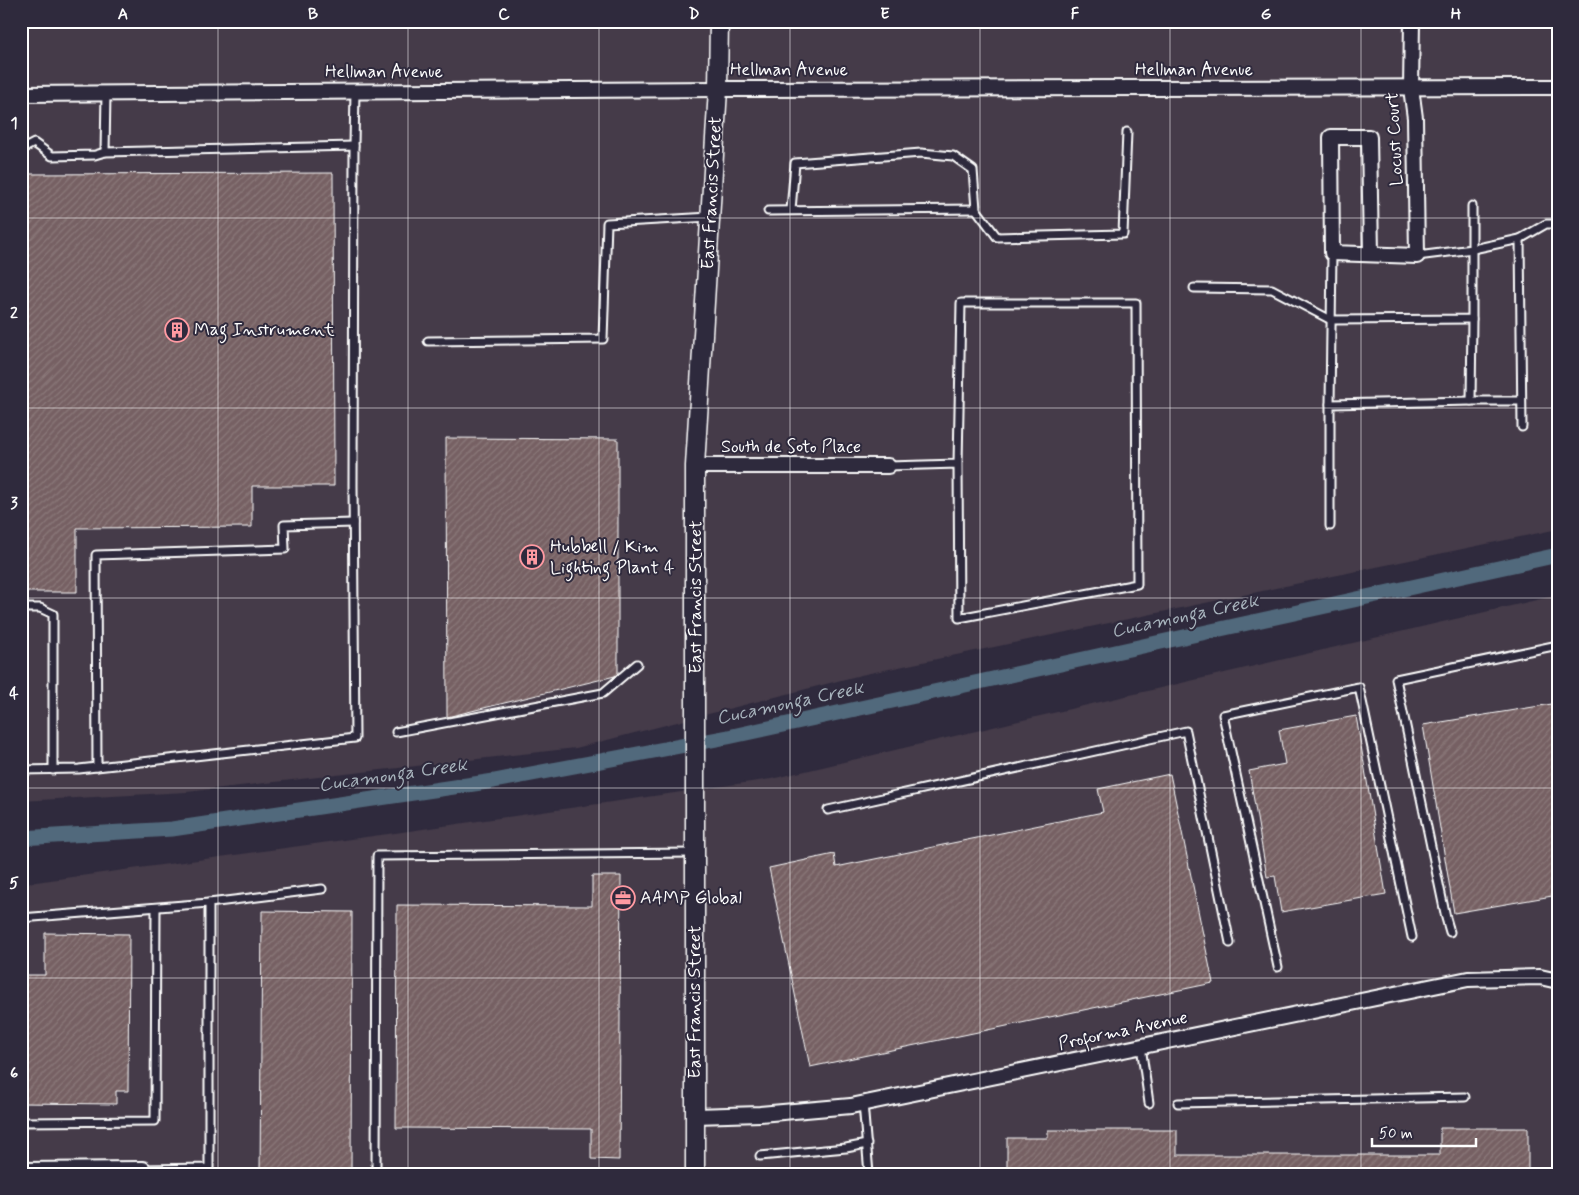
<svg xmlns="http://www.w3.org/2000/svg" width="1579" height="1195" font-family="Mynerve,sans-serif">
<defs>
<pattern id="building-hatch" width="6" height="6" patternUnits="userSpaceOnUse" patternTransform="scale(1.25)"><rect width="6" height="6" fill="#766163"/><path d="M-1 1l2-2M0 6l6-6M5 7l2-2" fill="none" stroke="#8b797a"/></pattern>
</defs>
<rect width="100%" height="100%" fill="#2f2a3d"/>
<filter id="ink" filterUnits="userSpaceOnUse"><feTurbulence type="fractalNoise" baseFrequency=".02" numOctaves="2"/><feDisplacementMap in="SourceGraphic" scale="10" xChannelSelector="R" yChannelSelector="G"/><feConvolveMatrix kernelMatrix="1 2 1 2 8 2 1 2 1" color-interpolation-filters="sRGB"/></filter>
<g filter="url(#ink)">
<g fill="#443a48">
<polygon points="21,21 1558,21 1558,529 861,675 576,748 187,792 21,801"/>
<polygon points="1558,595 1558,1174 21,1174 21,884 395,833 771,779"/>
</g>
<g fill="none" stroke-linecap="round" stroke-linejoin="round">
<polyline stroke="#51697b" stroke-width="15" points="21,838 172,829 494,781 728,737 1558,555"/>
</g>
<g fill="url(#building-hatch)" stroke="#fff">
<polygon points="333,173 334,486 252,486 252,527 77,528 77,592 21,592 21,174"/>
<polygon points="446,438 618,439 618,673 615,676 447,717"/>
<polygon points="1558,703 1558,895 1454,913 1423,725"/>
<polygon points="1356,716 1386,894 1281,912 1275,876 1267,877 1249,771 1285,764 1279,730"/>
<polygon points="1170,774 1213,983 810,1067 769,868 834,854 836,867 1103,812 1098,789"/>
<polygon points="592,876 621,876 619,1160 591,1159 591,1129 396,1128 397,905 592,906"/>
<polygon points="262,911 352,912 351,1174 260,1174"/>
<polygon points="45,933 129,934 128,1091 116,1091 116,1104 21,1103 21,975 45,975"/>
<polygon points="1440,1128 1528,1128 1528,1174 1007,1174 1007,1138 1048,1138 1048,1130 1177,1130 1177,1155 1440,1155"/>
</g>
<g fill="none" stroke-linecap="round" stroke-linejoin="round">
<g stroke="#fff" stroke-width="11">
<g id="service">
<polyline points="354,146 355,91"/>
<polyline points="21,150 34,143 52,156 95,155 105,152"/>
<polyline points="791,210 795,163 921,153 953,156 973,170 976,209 997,237 1123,234 1127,132"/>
<polyline points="768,211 976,209"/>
<polyline points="1520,239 1546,224 1558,224"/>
<polyline points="1417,256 1473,249 1520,239 1522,427"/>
<polyline points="1194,288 1272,289 1331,320 1472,319 1472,206"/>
<polyline points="1472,319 1471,401 1521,401"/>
<polyline points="428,341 603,339 607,223 710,217"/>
<polyline points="1330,404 1332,253"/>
<polyline points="888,466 958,464 959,618 1137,584 1136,303 961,303 958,464"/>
<polyline points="1330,526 1330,404 1471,401"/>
<polyline points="21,608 40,608 53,614 53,770"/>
<polyline points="396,732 603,693 637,664"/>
<polyline points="97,767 96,555 285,549 284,525 353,523"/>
<polyline points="21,770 79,769 355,738 353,485 354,146 105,152 106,93"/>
<polyline points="828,810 1186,731 1230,943"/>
<polyline points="21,918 209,903"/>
<polyline points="1450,932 1446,918 1396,679 1558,645"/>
<polyline points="1278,967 1223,715 1359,687 1412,937"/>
<polyline points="1141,1046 1149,1103"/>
<polyline points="863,1103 869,1174"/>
<polyline points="1178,1103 1465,1097"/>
<polyline points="21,1122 155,1121 156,908"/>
<polyline points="760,1156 846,1148 867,1144"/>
<polyline points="143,1169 209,1168 209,903 322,889"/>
<polyline points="376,1174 377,856 694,853"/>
</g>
</g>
<g stroke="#fff" stroke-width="18">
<g id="minor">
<polyline points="21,94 718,89 1558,87"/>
<polyline points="1371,254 1369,137 1331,137 1332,253 1417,256 1415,118 1411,88 1412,21"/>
<polyline points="695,466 888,466"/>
<polyline points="695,1116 760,1114 851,1106 1468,979 1540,977 1558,981"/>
<polyline points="21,1170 143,1169"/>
</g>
</g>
<g stroke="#fff" stroke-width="21">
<polyline id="tertiary" points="695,1174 695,466 718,89 719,21"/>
</g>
<use href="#service" stroke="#2f2a3d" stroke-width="7"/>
<use href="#minor" stroke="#2f2a3d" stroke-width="14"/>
<use href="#tertiary" stroke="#2f2a3d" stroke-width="18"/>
</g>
</g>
<path fill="none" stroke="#fff" stroke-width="1" stroke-opacity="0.55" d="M218 21V1174M408 21V1174M599 21V1174M790 21V1174M980 21V1174M1170 21V1174M1361 21V1174M21 218H1558M21 408H1558M21 598H1558M21 788H1558M21 978H1558"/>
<defs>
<g id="building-ring" transform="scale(1.25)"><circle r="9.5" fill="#2f2a3d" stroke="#ff9aa2" stroke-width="1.5"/><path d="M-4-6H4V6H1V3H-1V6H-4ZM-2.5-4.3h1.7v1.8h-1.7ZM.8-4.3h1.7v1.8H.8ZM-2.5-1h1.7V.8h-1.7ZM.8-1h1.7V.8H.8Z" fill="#ff9aa2"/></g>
<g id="office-ring" transform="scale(1.25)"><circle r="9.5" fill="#2f2a3d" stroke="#ff9aa2" stroke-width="1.5"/><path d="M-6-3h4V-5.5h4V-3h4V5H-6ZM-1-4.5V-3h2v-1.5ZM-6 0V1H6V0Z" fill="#ff9aa2"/></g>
</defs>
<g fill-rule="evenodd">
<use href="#building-ring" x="177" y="330"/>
<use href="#building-ring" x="532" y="557"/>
<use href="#office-ring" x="623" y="898"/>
</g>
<g text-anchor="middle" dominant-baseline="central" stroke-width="4" stroke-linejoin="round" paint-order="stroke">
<g font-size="18" fill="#fff" stroke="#2f2a3d">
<text x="789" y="70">Hellman Avenue</text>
<text x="1194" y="70">Hellman Avenue</text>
<text x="384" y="72">Hellman Avenue</text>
<text transform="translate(1395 139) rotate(-93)">Locust Court</text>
<text transform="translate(712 193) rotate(-87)">East Francis Street</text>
<text x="791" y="447">South de Soto Place</text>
<text transform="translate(696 597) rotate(-90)">East Francis Street</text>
<text transform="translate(695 1002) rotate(-90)">East Francis Street</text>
<text transform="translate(1123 1031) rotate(-12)">Proforma Avenue</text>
</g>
<g font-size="18" fill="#fff" stroke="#2f2a3d" text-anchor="start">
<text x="194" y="330">Mag Instrument</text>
<text x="550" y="547">Hubbell / Kim<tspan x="550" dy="21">Lighting Plant 4</tspan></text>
<text x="640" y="898">AAMP Global</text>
</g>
<g font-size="19" font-style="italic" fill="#a8b4bd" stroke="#2f2a3d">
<text transform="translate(1185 616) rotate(-12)">Cucamonga Creek</text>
<text transform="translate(790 703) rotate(-12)">Cucamonga Creek</text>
<text transform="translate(393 775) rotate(-8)">Cucamonga Creek</text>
</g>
</g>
<rect width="1579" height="1195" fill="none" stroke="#2f2a3d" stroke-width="55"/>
<path d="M1372 1138v8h104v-8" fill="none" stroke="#ffffff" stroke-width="2.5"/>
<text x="1379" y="1138" font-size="15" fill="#ffffff" stroke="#2f2a3d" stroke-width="4" paint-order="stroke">50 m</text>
<rect x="28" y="28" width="1524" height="1140" fill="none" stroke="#fff" stroke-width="2"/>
<g font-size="16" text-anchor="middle" font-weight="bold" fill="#fff">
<text x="123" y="19">A</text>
<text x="313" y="19">B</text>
<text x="504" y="19">C</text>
<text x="694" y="19">D</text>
<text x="885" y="19">E</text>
<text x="1075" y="19">F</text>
<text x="1266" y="19">G</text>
<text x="1456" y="19">H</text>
<text x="14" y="128">1</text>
<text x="14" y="318">2</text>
<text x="14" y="508">3</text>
<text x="14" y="698">4</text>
<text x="14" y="888">5</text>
<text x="14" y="1078">6</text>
</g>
</svg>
